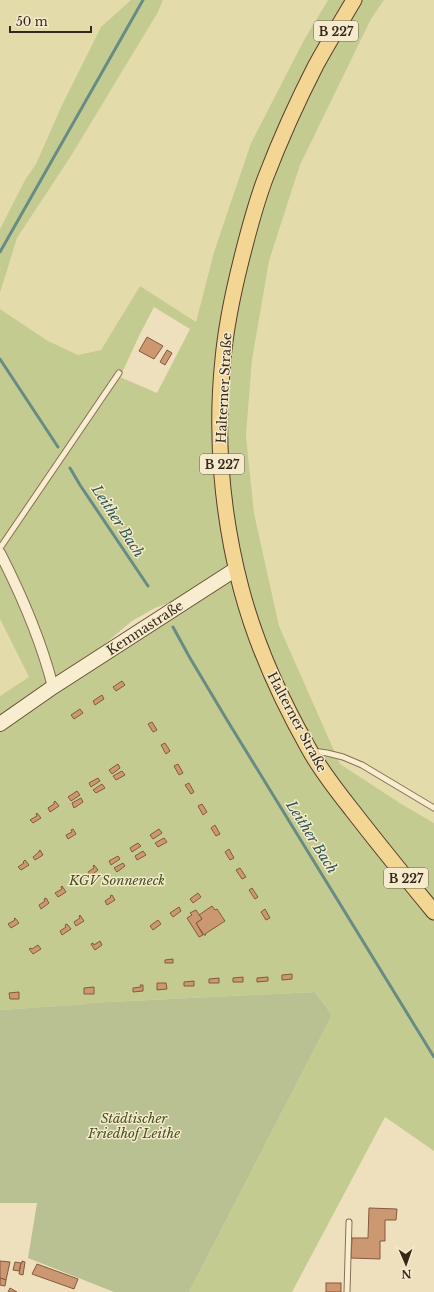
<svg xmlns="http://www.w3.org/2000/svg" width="434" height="1292" font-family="'Libre Baskerville',serif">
<rect width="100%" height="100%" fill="#eee0bd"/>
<g fill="#e3dbaa">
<polygon points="0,0 131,0 101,27 62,105 36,164 25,180 0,229"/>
<polygon points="163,0 328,0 304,40 251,143 214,252 196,322 140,286 101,350 78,355 48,341 0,309 0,293 17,238 71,156 158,12"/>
<polygon points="384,0 434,0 434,823 403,805 340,764 279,626 254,513 246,436 252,360 269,261 300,165 371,19"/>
<polygon points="0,619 29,677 0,696"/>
</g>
<g fill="#c4cb91" fill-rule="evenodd">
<polygon points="131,0 163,0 158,12 71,156 17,238 0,293 0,229 25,180 36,164 62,105 101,27"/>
<path d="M328 0H384L371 19 300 165 269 261 252 360 246 436 254 513 279 626 340 764 403 805 434 823V907L328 778 278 688 259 639 242 590 237 569 227 508 225 509 235 569 200 592 155 608 132 621 62 680 23 707C36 704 47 691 58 684 119 648 177 609 235 570L256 641 275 688 305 746 326 779 434 914V1151L385 1117 292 1292H189L332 1015 315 992 89 1003V1004L0 1010V696L29 677 0 619V558L5 551 0 543V309L48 341 78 355 101 350 140 286 196 322 214 252 251 143 304 40ZM154 307 190 329 157 393 120 377 140 334Z"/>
</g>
<polygon fill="#b9c091" points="315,992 332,1015 189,1292 114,1292 28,1258 37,1203 0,1203 0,1010 88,1004 89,1003"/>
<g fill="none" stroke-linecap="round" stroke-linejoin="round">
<g stroke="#688c84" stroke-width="3">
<polyline points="0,252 143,0"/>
<polyline points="0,359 58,447"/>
<polyline points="70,468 80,485 148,586"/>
<polyline points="173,627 190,658 227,720 434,1057"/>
</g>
</g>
<g fill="#cc9872" stroke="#85593c">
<polygon points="147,337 163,346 154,359 139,351"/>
<polygon points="167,350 172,353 165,365 160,362"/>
<polygon points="122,681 125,685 116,691 113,687"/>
<polygon points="102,695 104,699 95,705 93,701"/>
<polygon points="80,709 83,713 74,719 71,715"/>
<polygon points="152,722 157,730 153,732 148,724"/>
<polygon points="165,743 170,751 166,754 161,745"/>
<polygon points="118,764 120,768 112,774 109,770"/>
<polygon points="178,764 183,773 179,775 174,766"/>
<polygon points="122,771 125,775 116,780 113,776"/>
<polygon points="98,778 100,781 91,787 89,783"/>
<polygon points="189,783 194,792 191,794 185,785"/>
<polygon points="102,784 105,788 96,793 93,790"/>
<polygon points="77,791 80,795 71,801 68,797"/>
<polygon points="81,798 83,802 74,808 72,803"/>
<polygon points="55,801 59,806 50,812 48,808 54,804 54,802"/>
<polygon points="202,804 207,812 203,815 198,806"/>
<polygon points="37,813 41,818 33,823 30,820 37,816 36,814"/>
<polygon points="215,825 220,834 216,836 211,828"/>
<polygon points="73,829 76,834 68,839 66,835 72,832 71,830"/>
<polygon points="159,829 162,833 153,839 150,835"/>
<polygon points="164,838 167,842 158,847 155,843"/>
<polygon points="138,843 141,846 132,852 130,848"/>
<polygon points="229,849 234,858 230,860 225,852"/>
<polygon points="40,850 43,855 35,860 33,857 39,852 39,851"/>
<polygon points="143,851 146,855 137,860 135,856"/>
<polygon points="118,856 120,859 111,865 109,861"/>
<polygon points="25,860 29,865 21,870 18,867 24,863 23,862"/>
<polygon points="123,863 125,866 117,872 114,868"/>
<polygon points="94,865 98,870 90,876 88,872 94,868 93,866"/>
<polygon points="240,868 246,877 242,879 236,870"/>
<polygon points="62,886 66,892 58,897 55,893 62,889 61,887"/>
<polygon points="252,888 258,897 255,899 249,890"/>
<polygon points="198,893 201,897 193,903 190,899"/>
<polygon points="112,895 115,900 107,905 105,901 111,897 110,896"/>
<polygon points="46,898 49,903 41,909 39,905 45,901 44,899"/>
<polygon points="212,906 215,910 217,909 225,921 205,934 206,935 204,935 196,923 202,919 199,915"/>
<polygon points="179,907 181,911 173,917 170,913"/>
<polygon points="265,909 270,918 266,920 261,912"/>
<polygon points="196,910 202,919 196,923 203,935 199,937 187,918 192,915 190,913"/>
<polygon points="80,915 84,921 76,926 74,922 80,918 79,916"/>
<polygon points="15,918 19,923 11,928 8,924 15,920 14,919"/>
<polygon points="158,920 161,924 153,930 150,926"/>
<polygon points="67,924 71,929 62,935 60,931 66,927 65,925"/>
<polygon points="100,941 102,945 95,950 91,944 93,943 94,945"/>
<polygon points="38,945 41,949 33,954 29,949 31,948 32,949"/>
<polygon points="173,959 173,963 165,963 165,960"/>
<polygon points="292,974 292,979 282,980 282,975"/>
<polygon points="243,977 243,982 233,982 233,978"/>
<polygon points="268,977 268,981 257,982 257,978"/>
<polygon points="219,978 219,983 209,983 209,979"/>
<polygon points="194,981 194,986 184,986 184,982"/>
<polygon points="157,983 166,983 167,989 157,990"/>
<polygon points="140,985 143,985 143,991 133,992 133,988 141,987"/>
<polygon points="94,987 94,994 84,994 84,988"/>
<polygon points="19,992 19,999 10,999 9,993"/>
<polygon points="369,1208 397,1209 396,1220 385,1220 385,1241 380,1241 380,1259 351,1258 352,1238 368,1238"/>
<polygon points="0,1261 10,1262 6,1280 0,1278"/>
<polygon points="22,1261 25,1262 23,1275 19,1274 21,1263 22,1263"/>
<polygon points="15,1262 21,1263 19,1271 13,1270"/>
<polygon points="37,1264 78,1279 74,1289 32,1274"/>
<polygon points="0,1278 6,1280 5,1286 0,1285"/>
<rect x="326" y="1283" width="15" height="9"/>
<polygon points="10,1288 17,1292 8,1292"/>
</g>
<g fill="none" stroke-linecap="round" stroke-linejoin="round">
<g stroke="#857056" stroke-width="7">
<g id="lane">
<polyline points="0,548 119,373"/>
<polyline points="313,751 327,753 343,757 362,765 434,808"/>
<polyline points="347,1292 349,1222"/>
</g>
</g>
<g stroke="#857056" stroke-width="12">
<path id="street" d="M0 553C22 596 41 640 53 687"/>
</g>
<g stroke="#675139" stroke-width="16">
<polyline id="secondary" points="0,724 53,687 236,569"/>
</g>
<g stroke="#533e2b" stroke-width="17">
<path id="primary" d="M354 0C341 22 328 43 316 65 297 102 280 140 265 179 255 206 248 233 241 261 233 293 226 326 223 359 215 435 222 515 241 588 256 645 280 698 309 749 321 771 337 791 352 810 379 845 406 878 434 912"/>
</g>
<use href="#lane" stroke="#f9edcf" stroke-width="5"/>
<use href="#street" stroke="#f9edcf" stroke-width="10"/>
<use href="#secondary" stroke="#f9edcf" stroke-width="14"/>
<use href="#primary" stroke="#f3d693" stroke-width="15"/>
</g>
<g text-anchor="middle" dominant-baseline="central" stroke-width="3" stroke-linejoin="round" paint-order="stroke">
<g fill="#f5eacc" stroke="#6e6250" stroke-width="1">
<rect x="314" y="21" width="44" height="20" rx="3"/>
<rect x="200" y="454" width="44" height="20" rx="3"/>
<rect x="384" y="868" width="44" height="20" rx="3"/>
</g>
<g font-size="12" font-weight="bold" fill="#34281b">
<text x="336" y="31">B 227</text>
<text x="222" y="464">B 227</text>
<text x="406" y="878">B 227</text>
</g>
<g font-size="13" fill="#34281b" stroke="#f5eacc">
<text transform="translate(224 388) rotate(-87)">Halterner Straße</text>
<text transform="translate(145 628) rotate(-33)">Kemnastraße</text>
<text transform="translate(297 722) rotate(62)">Halterner Straße</text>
</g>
<g font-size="13" font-style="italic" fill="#445121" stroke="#f5eacc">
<text x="117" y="880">KGV Sonneneck</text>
<text x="134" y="1118">Städtischer<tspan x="134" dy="15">Friedhof Leithe</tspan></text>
</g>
<g font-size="14" font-style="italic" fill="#2a5452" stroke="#f5eacc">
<text transform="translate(118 521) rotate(57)">Leither Bach</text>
<text transform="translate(312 837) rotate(58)">Leither Bach</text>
</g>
</g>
<g transform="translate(406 1264) rotate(178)" stroke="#f5eacc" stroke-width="3" paint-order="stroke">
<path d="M0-3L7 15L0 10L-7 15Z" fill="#34281b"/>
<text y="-6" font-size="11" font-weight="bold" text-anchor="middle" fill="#34281b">N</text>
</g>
<path d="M10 26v6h81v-6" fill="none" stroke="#34281b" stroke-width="2"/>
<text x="16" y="26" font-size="12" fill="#34281b" stroke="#f5eacc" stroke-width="3" paint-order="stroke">50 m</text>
</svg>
